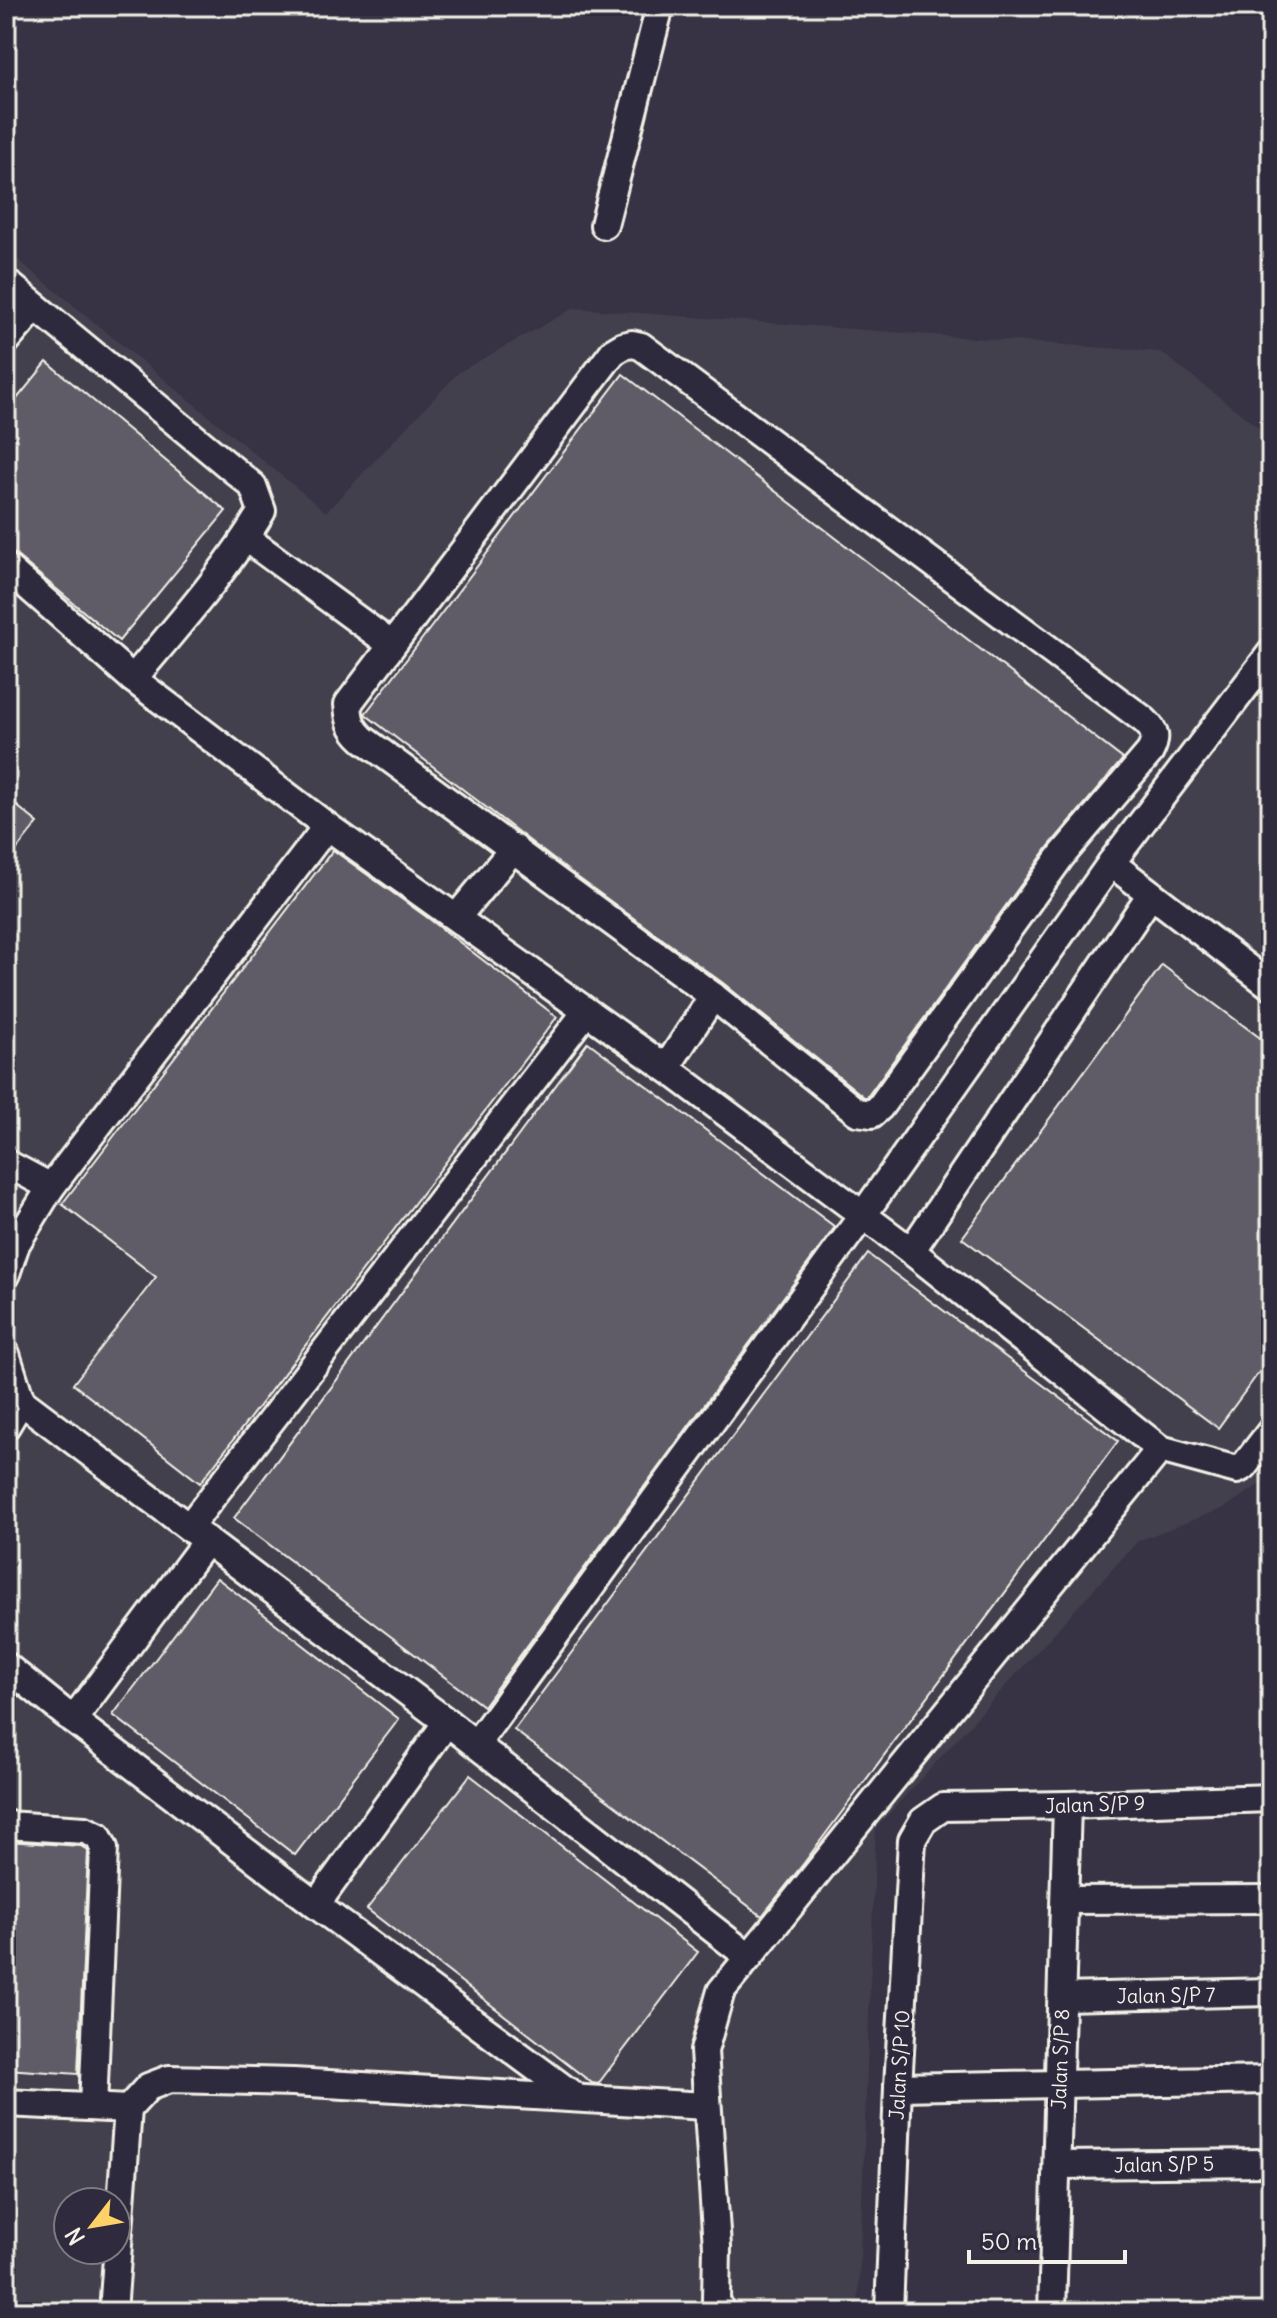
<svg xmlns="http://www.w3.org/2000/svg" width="1277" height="2318" font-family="Delius,sans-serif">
<rect width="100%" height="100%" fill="#373244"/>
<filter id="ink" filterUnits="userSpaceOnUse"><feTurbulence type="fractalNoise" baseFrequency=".0125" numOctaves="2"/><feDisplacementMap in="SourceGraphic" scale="16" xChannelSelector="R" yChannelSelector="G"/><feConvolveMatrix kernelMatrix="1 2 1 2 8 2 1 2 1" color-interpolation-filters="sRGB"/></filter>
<g filter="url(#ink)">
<path fill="#433f4e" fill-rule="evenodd" d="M6 250 326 512 459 372 574 308 1161 352 1271 437V1477L1224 1508 1138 1541 876 1828 858 2312H6ZM68 2202H116V2250H68Z"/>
<g fill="#5f5c67" stroke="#f4f1e8" stroke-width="2">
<polygon points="47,362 226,511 119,641 6,547 6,412"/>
<polygon points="623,374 1123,759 1049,846 867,1097 864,1097 723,983 566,869 365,714"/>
<polygon points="6,797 38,823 6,863"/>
<polygon points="333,850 428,918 557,1017 200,1483 73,1384 156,1277 62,1204"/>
<polygon points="1162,965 1271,1046 1271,1356 1218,1428 962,1238"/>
<polygon points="588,1042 835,1227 483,1706 234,1518"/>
<polygon points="868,1254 1118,1441 804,1863 762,1916 514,1730"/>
<polygon points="217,1578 399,1719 295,1855 113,1715"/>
<polygon points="470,1775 698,1952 598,2084 592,2083 367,1909"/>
<polygon points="6,1841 81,1846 88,1851 78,2074 6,2069"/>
</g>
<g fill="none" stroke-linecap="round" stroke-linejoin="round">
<g stroke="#f4f1e8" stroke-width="32">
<g id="minor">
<polyline points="604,225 660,6"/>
<path d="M6 282 253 486 262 511C226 571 178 625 133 679"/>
<polyline points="6,341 35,307"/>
<path d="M632 344 641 346 1144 720C1156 731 1157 738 1150 752L1062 855 880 1107 872 1114 857 1112 713 996 363 739C351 728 349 720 348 704L613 352 623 346Z"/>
<polyline points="246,538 392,645"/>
<polyline points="6,567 133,679 327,826 666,1068 911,1251 1160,1449 1237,1470 1244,1466 1271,1431"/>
<polyline points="1111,863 1271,986"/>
<polyline points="457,917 514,848"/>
<polyline points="666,1068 713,996"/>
<polyline points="6,1163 51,1187"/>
<polyline points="911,1251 1151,894"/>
<polyline points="6,1274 16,1244 51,1187 327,826"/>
<polyline points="6,1354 21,1401 447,1722 749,1957 721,1991 704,2051 717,2247 716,2300 721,2312"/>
<polyline points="6,1426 21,1401"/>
<polyline points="189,1527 586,1012"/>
<polyline points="6,1666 73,1720 316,1905 447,1722"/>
<polyline points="73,1720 207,1540"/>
<polyline points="476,1744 863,1215 1111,863 1271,653"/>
<polyline points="6,1825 85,1830 98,1836 104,1848 93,2107"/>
<polyline points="1065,1900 1271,1899"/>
<polyline points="316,1905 577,2098"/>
<polyline points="749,1957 1160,1449"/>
<polyline points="1062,1997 1271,1992"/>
<polyline points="898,2087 1271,2080"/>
<polyline points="6,2103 128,2109 148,2087 169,2079 293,2082 706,2106"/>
<polyline points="1057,2165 1271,2163"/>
<polyline points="113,2312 128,2109"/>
<polyline points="889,2312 898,2087 912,1840 923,1821 943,1807 1067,1805 1271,1798"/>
<polyline points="1052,2312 1067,1805"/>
</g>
</g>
<use href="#minor" stroke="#2f2a3d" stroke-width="26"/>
</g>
</g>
<g text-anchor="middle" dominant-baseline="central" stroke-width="6" stroke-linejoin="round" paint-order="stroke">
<g font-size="20" fill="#f4f1e8" stroke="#2f2a3d">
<text transform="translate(1095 1804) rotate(-2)">Jalan S/P 9</text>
<text transform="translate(1166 1995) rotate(-1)">Jalan S/P 7</text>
<text transform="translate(1060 2059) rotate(-88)">Jalan S/P 8</text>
<text transform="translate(899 2065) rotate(-87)">Jalan S/P 10</text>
<text transform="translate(1164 2164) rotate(-1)">Jalan S/P 5</text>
</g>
</g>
<rect width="1277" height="2318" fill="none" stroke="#2f2a3d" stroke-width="32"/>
<rect x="16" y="16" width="1245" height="2286" fill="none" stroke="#f4f1e8" stroke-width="3" filter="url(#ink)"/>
<g transform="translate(92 2226) rotate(239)"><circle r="38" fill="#2f2a3d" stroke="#7e7a81" stroke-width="2"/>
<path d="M0-6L14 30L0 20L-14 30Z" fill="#ffd166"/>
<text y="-12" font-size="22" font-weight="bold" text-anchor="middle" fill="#f4f1e8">N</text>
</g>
<path d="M969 2250v12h156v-12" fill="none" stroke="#f4f1e8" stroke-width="4"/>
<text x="981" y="2250" font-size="24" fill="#f4f1e8" stroke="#2f2a3d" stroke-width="6" paint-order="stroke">50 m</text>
</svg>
